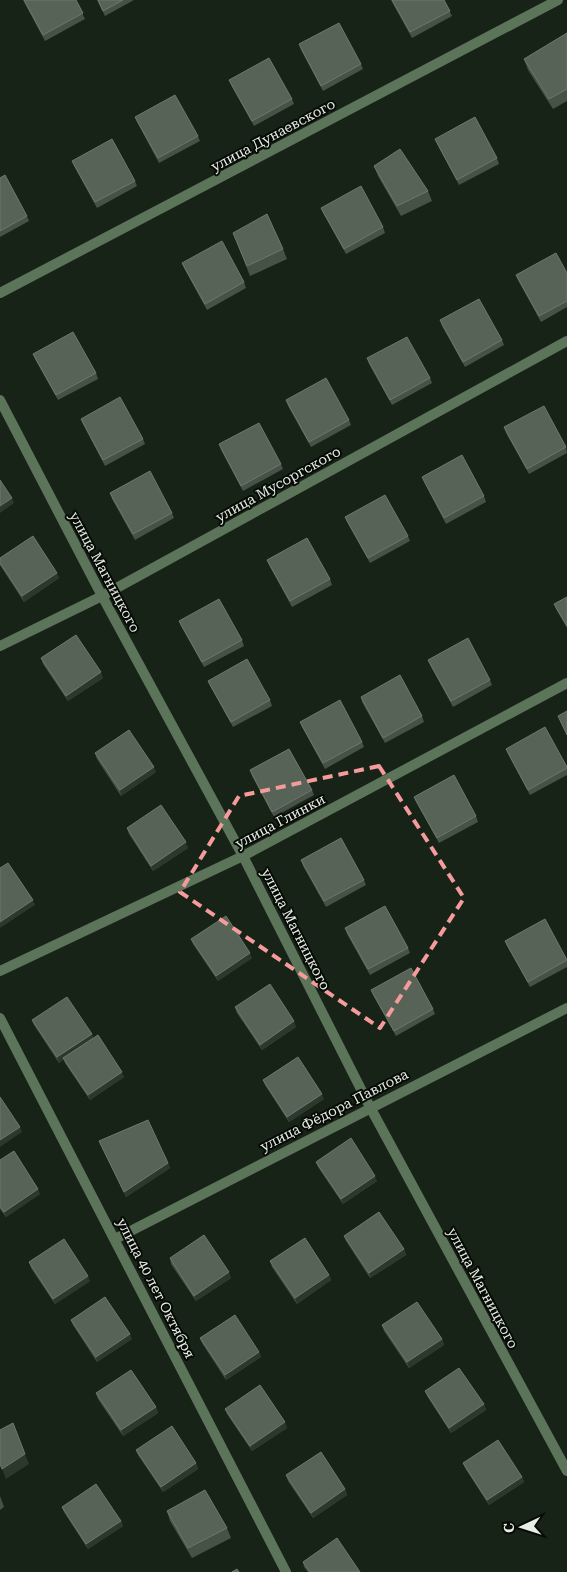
<svg xmlns="http://www.w3.org/2000/svg" width="567" height="1572" font-family="'Roboto Serif',serif">
<rect width="100%" height="100%" fill="#182318"/>
<g fill="none" stroke-linecap="round" stroke-linejoin="round">
<g stroke="#5c745a" stroke-width="10">
<polyline points="0,293 558,0"/>
<polyline points="0,400 102,596 243,856 370,1107 567,1471"/>
<polyline points="0,646 102,596 567,341"/>
<polyline points="0,971 243,856 567,683"/>
<polyline points="0,1018 286,1572"/>
<polyline points="115,1239 567,1008"/>
</g>
</g>
<g fill="#465246">
<polygon points="23,0 76,0 85,19 45,41"/>
<polygon points="97,0 134,0 105,16"/>
<polygon points="391,0 444,0 452,16 412,38"/>
<polygon points="567,33 567,101 553,109 528,70 524,59"/>
<polygon points="299,44 361,64 363,69 323,91 301,50"/>
<polygon points="229,80 292,99 294,104 254,126 231,85"/>
<polygon points="135,117 198,136 200,141 159,163 137,122"/>
<polygon points="435,139 497,158 499,164 459,185 437,144"/>
<polygon points="72,161 135,181 137,186 97,208 74,166"/>
<polygon points="374,166 428,191 432,201 401,216 378,176"/>
<polygon points="0,178 27,216 29,221 0,237"/>
<polygon points="321,208 383,227 385,233 346,254 323,213"/>
<polygon points="233,233 283,249 287,259 250,276"/>
<polygon points="182,263 244,282 246,288 207,310 184,268"/>
<polygon points="567,273 567,307 541,322 518,280 516,275"/>
<polygon points="440,320 502,340 504,345 465,367 442,326"/>
<polygon points="33,354 96,373 98,379 58,400 35,359"/>
<polygon points="367,358 430,378 432,383 392,405 369,364"/>
<polygon points="286,400 349,420 351,425 311,447 288,406"/>
<polygon points="81,419 143,439 145,444 105,466 83,424"/>
<polygon points="504,427 566,447 567,453 529,474 506,433"/>
<polygon points="219,444 281,464 283,469 243,491 221,450"/>
<polygon points="422,477 484,496 486,502 446,524 424,482"/>
<polygon points="110,493 172,513 174,518 135,540 112,499"/>
<polygon points="345,517 408,536 410,541 370,563 347,522"/>
<polygon points="0,558 59,578 24,602 0,565"/>
<polygon points="267,560 330,579 332,585 292,607 269,565"/>
<polygon points="567,597 567,628 556,609 554,604"/>
<polygon points="179,621 242,640 244,646 204,667 181,626"/>
<polygon points="41,658 103,678 68,701 43,664"/>
<polygon points="428,660 490,680 492,685 453,707 430,665"/>
<polygon points="208,681 270,700 272,706 233,727 210,686"/>
<polygon points="361,697 422,716 424,722 385,743 362,702"/>
<polygon points="300,722 362,742 364,747 325,769 302,727"/>
<polygon points="506,749 567,767 567,775 530,795 508,754"/>
<polygon points="95,753 156,772 121,796 97,759"/>
<polygon points="250,770 312,790 314,795 274,817 252,776"/>
<polygon points="414,797 476,816 478,822 439,843 416,802"/>
<polygon points="127,828 188,848 153,871 129,834"/>
<polygon points="301,860 364,880 366,885 326,907 303,866"/>
<polygon points="345,928 408,948 410,953 370,975 347,934"/>
<polygon points="191,939 252,958 218,981 193,944"/>
<polygon points="505,941 567,960 567,967 530,987 507,946"/>
<polygon points="371,990 433,1009 435,1014 396,1036 373,995"/>
<polygon points="235,1007 296,1027 262,1050 237,1013"/>
<polygon points="32,1020 92,1034 93,1038 124,1077 90,1100 65,1063 64,1059 59,1063 34,1025"/>
<polygon points="263,1080 324,1099 289,1122 265,1085"/>
<polygon points="99,1141 168,1163 170,1168 126,1197"/>
<polygon points="0,1160 40,1194 6,1217 0,1209"/>
<polygon points="316,1162 377,1181 343,1204 318,1167"/>
<polygon points="344,1236 404,1249 406,1255 370,1278 346,1241"/>
<polygon points="170,1258 231,1278 196,1301 171,1264"/>
<polygon points="270,1261 329,1275 331,1280 297,1304 272,1267"/>
<polygon points="29,1262 90,1281 55,1304 31,1268"/>
<polygon points="71,1320 132,1339 97,1362 73,1325"/>
<polygon points="382,1325 442,1339 444,1345 409,1368 384,1331"/>
<polygon points="200,1338 259,1352 261,1357 226,1380 202,1343"/>
<polygon points="425,1391 484,1404 486,1410 451,1433 427,1396"/>
<polygon points="96,1393 156,1407 158,1413 123,1436 98,1399"/>
<polygon points="225,1409 287,1428 252,1451 227,1414"/>
<polygon points="136,1450 196,1463 198,1469 163,1492 138,1455"/>
<polygon points="463,1463 522,1477 524,1482 489,1505 465,1468"/>
<polygon points="286,1475 345,1489 347,1495 313,1518 288,1481"/>
<polygon points="0,1496 4,1507 0,1510"/>
<polygon points="62,1507 121,1521 123,1526 88,1549 64,1512"/>
<polygon points="167,1511 227,1528 231,1538 192,1558 170,1521"/>
<polygon points="303,1562 360,1572 308,1572 304,1567"/>
</g>
<g fill="#2c382c">
<polygon points="12,498 14,503 0,513 0,506"/>
<polygon points="57,573 59,578 24,602 22,596"/>
<polygon points="101,672 103,678 68,701 66,696"/>
<polygon points="154,767 156,772 121,796 120,790"/>
<polygon points="186,842 188,848 153,871 151,866"/>
<polygon points="33,900 35,905 0,928 0,922"/>
<polygon points="250,953 252,958 218,981 216,976"/>
<polygon points="294,1021 296,1027 262,1050 260,1045"/>
<polygon points="92,1034 94,1039 59,1063 57,1057"/>
<polygon points="122,1072 124,1077 90,1100 88,1095"/>
<polygon points="322,1094 324,1099 289,1122 287,1117"/>
<polygon points="20,1127 22,1132 0,1147 0,1140"/>
<polygon points="168,1163 170,1168 126,1197 124,1192"/>
<polygon points="375,1176 377,1181 343,1204 341,1199"/>
<polygon points="38,1189 40,1194 6,1217 4,1212"/>
<polygon points="404,1249 406,1255 370,1278 369,1273"/>
<polygon points="229,1272 231,1278 196,1301 194,1296"/>
<polygon points="329,1275 331,1280 297,1304 295,1298"/>
<polygon points="88,1276 90,1281 55,1304 53,1299"/>
<polygon points="130,1334 132,1339 97,1362 96,1357"/>
<polygon points="442,1339 444,1345 409,1368 407,1362"/>
<polygon points="259,1352 261,1357 226,1380 225,1375"/>
<polygon points="484,1404 486,1410 451,1433 449,1428"/>
<polygon points="156,1407 158,1413 123,1436 121,1430"/>
<polygon points="285,1422 287,1428 252,1451 250,1446"/>
<polygon points="25,1454 29,1464 6,1479 2,1469"/>
<polygon points="196,1463 198,1469 163,1492 161,1487"/>
<polygon points="522,1477 524,1482 489,1505 487,1500"/>
<polygon points="345,1489 347,1495 313,1518 311,1513"/>
<polygon points="121,1521 123,1526 88,1549 86,1544"/>
</g>
<g fill="#576357" stroke="#6e786e">
<polygon points="24,0 76,0 83,13 43,35"/>
<polygon points="98,0 123,0 103,11"/>
<polygon points="392,0 444,0 450,11 410,32"/>
<polygon points="339,23 361,64 321,86 299,44"/>
<polygon points="567,33 567,89 549,99 524,59"/>
<polygon points="269,58 292,99 252,121 229,80"/>
<polygon points="175,95 198,136 158,158 135,117"/>
<polygon points="475,117 497,158 457,180 435,139"/>
<polygon points="112,139 135,181 95,202 72,161"/>
<polygon points="400,149 428,191 397,206 374,166"/>
<polygon points="5,175 27,216 0,231 0,178"/>
<polygon points="361,186 383,227 344,249 321,208"/>
<polygon points="267,214 283,249 247,266 233,233"/>
<polygon points="222,241 244,282 205,304 182,263"/>
<polygon points="556,253 567,273 567,301 539,316 516,275"/>
<polygon points="479,299 502,340 463,362 440,320"/>
<polygon points="73,332 96,373 56,395 33,354"/>
<polygon points="407,337 430,378 390,400 367,358"/>
<polygon points="326,378 349,420 309,442 286,400"/>
<polygon points="120,397 143,439 103,460 81,419"/>
<polygon points="544,406 566,447 527,469 504,427"/>
<polygon points="259,423 281,464 241,486 219,444"/>
<polygon points="462,455 484,496 444,518 422,477"/>
<polygon points="150,471 172,513 133,534 110,493"/>
<polygon points="0,480 12,498 0,506"/>
<polygon points="385,495 408,536 368,558 345,517"/>
<polygon points="33,536 57,573 22,596 0,563 0,558"/>
<polygon points="307,538 330,579 290,601 267,560"/>
<polygon points="567,597 567,626 554,604"/>
<polygon points="219,599 242,640 202,662 179,621"/>
<polygon points="76,635 101,672 66,696 41,658"/>
<polygon points="468,638 490,680 451,701 428,660"/>
<polygon points="247,659 270,700 231,722 208,681"/>
<polygon points="400,675 422,716 383,738 361,697"/>
<polygon points="340,700 362,742 323,763 300,722"/>
<polygon points="567,711 567,735 558,716"/>
<polygon points="545,727 567,767 567,768 528,790 506,749"/>
<polygon points="129,730 154,767 120,790 95,753"/>
<polygon points="289,749 312,790 272,812 250,770"/>
<polygon points="454,775 476,816 437,838 414,797"/>
<polygon points="161,805 186,842 151,866 127,828"/>
<polygon points="341,838 364,880 324,901 301,860"/>
<polygon points="8,863 33,900 0,922 0,868"/>
<polygon points="385,906 408,948 368,969 345,928"/>
<polygon points="226,916 250,953 216,976 191,939"/>
<polygon points="545,919 567,960 528,982 505,941"/>
<polygon points="411,968 433,1009 394,1031 371,990"/>
<polygon points="270,984 294,1021 260,1045 235,1007"/>
<polygon points="67,997 92,1034 57,1057 32,1020"/>
<polygon points="98,1035 122,1072 88,1095 63,1058"/>
<polygon points="298,1057 322,1094 287,1117 263,1080"/>
<polygon points="0,1097 20,1127 0,1140"/>
<polygon points="148,1120 168,1163 124,1192 99,1141"/>
<polygon points="351,1138 375,1176 341,1199 316,1162"/>
<polygon points="14,1151 38,1189 4,1212 0,1206 0,1160"/>
<polygon points="379,1212 404,1249 369,1273 344,1236"/>
<polygon points="204,1235 229,1272 194,1296 170,1258"/>
<polygon points="305,1238 329,1275 295,1298 270,1261"/>
<polygon points="64,1239 88,1276 53,1299 29,1262"/>
<polygon points="105,1297 130,1334 96,1357 71,1320"/>
<polygon points="417,1302 442,1339 407,1362 382,1325"/>
<polygon points="235,1315 259,1352 225,1375 200,1338"/>
<polygon points="459,1368 484,1404 449,1428 425,1391"/>
<polygon points="131,1370 156,1407 121,1430 96,1393"/>
<polygon points="260,1385 285,1422 250,1446 225,1409"/>
<polygon points="13,1423 25,1454 2,1469 0,1464 0,1430"/>
<polygon points="172,1426 196,1463 161,1487 136,1450"/>
<polygon points="498,1440 522,1477 487,1500 463,1463"/>
<polygon points="321,1452 345,1489 311,1513 286,1475"/>
<polygon points="96,1484 121,1521 86,1544 62,1507"/>
<polygon points="205,1490 227,1528 188,1548 167,1511"/>
<polygon points="337,1538 360,1572 310,1572 303,1562"/>
<polygon points="237,1569 239,1572 232,1572"/>
</g>
<path fill="none" stroke="#f59b9c" stroke-width="4" stroke-dasharray="10 6" stroke-linejoin="round" d="M379 766 464 898 380 1028 180 892 239 796Z"/>
<g text-anchor="middle" dominant-baseline="central" stroke-width="4" stroke-linejoin="round" paint-order="stroke">
<g font-size="14" fill="#e7eee6" stroke="#070b06">
<text transform="translate(273 135) rotate(-28)">улица Дунаевского</text>
<text transform="translate(278 484) rotate(-29)">улица Мусоргского</text>
<text transform="translate(105 572) rotate(62)">улица Магницкого</text>
<text transform="translate(280 821) rotate(-28)">улица Глинки</text>
<text transform="translate(296 929) rotate(63)">улица Магницкого</text>
<text transform="translate(334 1110) rotate(-27)">улица Фёдора Павлова</text>
<text transform="translate(156 1288) rotate(63)">улица 40 лет Октября</text>
<text transform="translate(483 1288) rotate(62)">улица Магницкого</text>
</g>
</g>
<g transform="translate(522 1527) rotate(266)" stroke="#070b06" stroke-width="4" paint-order="stroke">
<path d="M0-4L9 19L0 12L-9 19Z" fill="#e7eee6"/>
<text y="-8" font-size="14" font-weight="bold" text-anchor="middle" fill="#e7eee6">С</text>
</g>
</svg>
